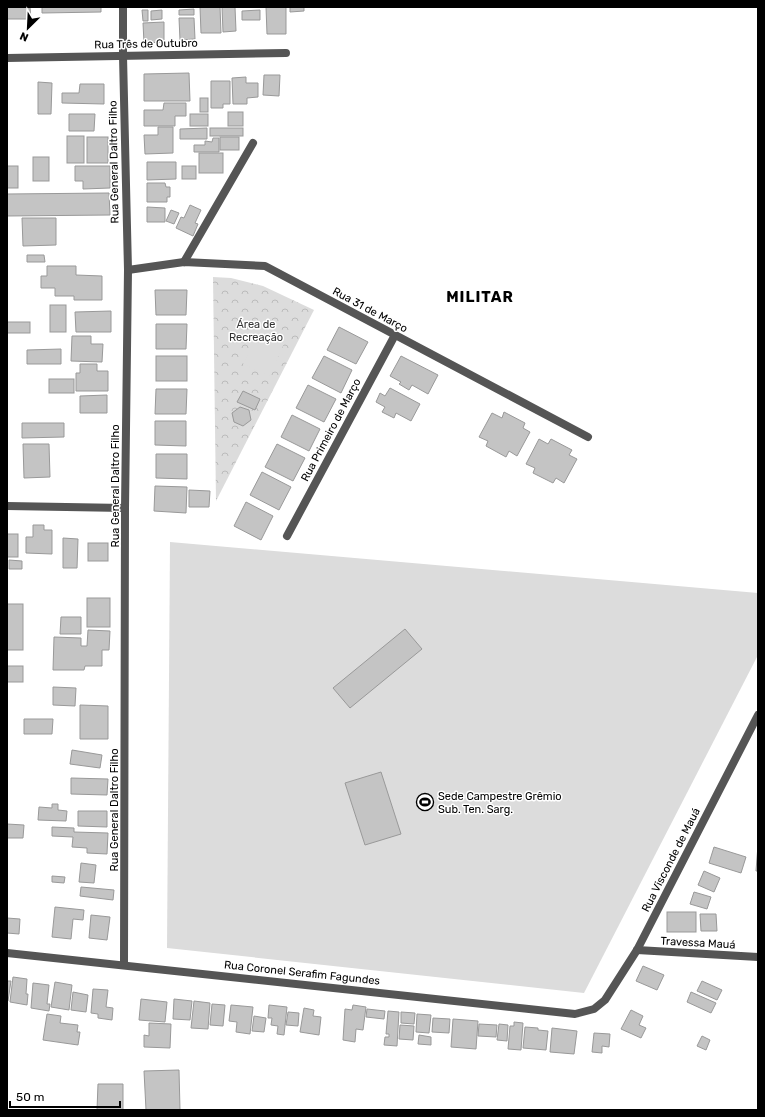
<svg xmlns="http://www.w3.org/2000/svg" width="765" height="1117" font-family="Rubik,sans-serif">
<defs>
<pattern id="park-crowns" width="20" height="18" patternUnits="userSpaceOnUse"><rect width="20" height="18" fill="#dcdcdc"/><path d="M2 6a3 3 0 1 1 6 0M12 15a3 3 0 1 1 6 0" fill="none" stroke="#bbb"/></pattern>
</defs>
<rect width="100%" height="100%" fill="#fff"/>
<polygon fill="url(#park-crowns)" points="213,277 231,278 263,286 314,310 216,501"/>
<g fill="#dcdcdc">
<polygon points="264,321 289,333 269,376 243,364"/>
<polygon points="170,542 758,593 758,655 584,993 167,948"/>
</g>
<g fill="#c4c4c4" stroke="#999">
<polygon points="7,7 30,7 31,19 7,19"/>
<polygon points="42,7 101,7 101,12 42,13"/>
<polygon points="200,7 220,7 221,33 201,33"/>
<polygon points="222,7 235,7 236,31 223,32"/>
<polygon points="266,7 286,7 286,34 267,34"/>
<polygon points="290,7 304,7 304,11 290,12"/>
<polygon points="194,9 194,15 179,15 179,10"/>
<polygon points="142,10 148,10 148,21 143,21"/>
<polygon points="162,10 162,19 151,20 151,11"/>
<polygon points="260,10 260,20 242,20 242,11"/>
<polygon points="179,18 194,18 195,39 180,40"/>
<polygon points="164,22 164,42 144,43 143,23"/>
<polygon points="189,73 190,101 144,101 144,74"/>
<polygon points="264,75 280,75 279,96 263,95"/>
<polygon points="246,77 246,83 258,83 258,97 247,98 247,104 233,104 232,78"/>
<polygon points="211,81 230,81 230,104 223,104 223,108 211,108"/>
<polygon points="38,82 52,83 51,114 38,114"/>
<polygon points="80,84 104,84 104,104 62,103 62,93 79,93"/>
<rect x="200" y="98" width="8" height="14"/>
<polygon points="164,103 186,103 186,116 175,116 175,126 144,126 144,110 163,110"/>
<rect x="228" y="112" width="15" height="14"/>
<polygon points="69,114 95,114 94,131 69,131"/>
<rect x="190" y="114" width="18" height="12"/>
<polygon points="158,127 173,127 173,153 145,154 144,135 158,135"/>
<polygon points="207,128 207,139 180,139 180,129"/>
<rect x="210" y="128" width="33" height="8"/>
<rect x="67" y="136" width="17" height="27"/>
<rect x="87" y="137" width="21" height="26"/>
<rect x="220" y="137" width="19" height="13"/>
<polygon points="213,138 219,138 219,152 194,152 194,145 205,145 205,141 212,142"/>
<rect x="199" y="153" width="24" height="20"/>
<rect x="33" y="157" width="16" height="24"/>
<polygon points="147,162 176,162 176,179 147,180"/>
<rect x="7" y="166" width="11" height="22"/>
<polygon points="75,166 110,166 110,188 83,189 83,181 75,181"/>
<rect x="182" y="166" width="14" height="13"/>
<polygon points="147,183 165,183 166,187 170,187 170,197 167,197 167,202 147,202"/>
<polygon points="109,193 110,215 7,216 7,194"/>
<polygon points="190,205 201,210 195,223 198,224 193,236 176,228 181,217 184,218"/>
<polygon points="147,207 165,208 165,222 147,222"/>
<polygon points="171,210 179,213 174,224 166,221"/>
<polygon points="22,218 56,218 56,245 23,246"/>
<polygon points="27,255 44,255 45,262 27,262"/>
<polygon points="47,266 76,266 76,275 102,276 102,300 74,300 74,296 55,296 55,288 41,288 41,276 47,276"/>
<polygon points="155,290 187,290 186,315 156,315"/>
<rect x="50" y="305" width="16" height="27"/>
<polygon points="111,311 111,332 76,332 75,312"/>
<rect x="7" y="322" width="23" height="11"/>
<polygon points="156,324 187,324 186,349 156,349"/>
<polygon points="339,327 368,342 356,364 327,350"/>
<polygon points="72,336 91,336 91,344 103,344 102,362 71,361"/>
<polygon points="61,349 61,364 27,364 27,350"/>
<rect x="156" y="356" width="31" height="25"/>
<polygon points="324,356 352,370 341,393 312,378"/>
<polygon points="401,356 438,375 428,394 412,385 409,390 399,384 401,382 390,376"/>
<polygon points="80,364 97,364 97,371 108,371 108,391 76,391 76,373 80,373"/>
<rect x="49" y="379" width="25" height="14"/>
<polygon points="308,385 336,399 324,422 296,408"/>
<polygon points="390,388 420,404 411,421 396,413 394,418 382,412 385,407 376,402 380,393 385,396"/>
<polygon points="156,389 187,389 186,414 155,414"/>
<polygon points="243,391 260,399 255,410 237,402"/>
<polygon points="107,395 107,413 80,413 80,396"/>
<polygon points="240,407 249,410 251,420 243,426 234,422 232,413"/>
<polygon points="504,412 525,423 523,428 530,432 517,456 509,451 506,457 486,446 488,441 479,437 492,413 502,418"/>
<polygon points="292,415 320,429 309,451 281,437"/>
<polygon points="155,421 186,421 186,446 155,445"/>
<polygon points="22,423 64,423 64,437 22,438"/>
<polygon points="539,439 548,444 551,439 572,450 569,455 577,459 564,483 556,478 553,483 533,473 535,468 526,464"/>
<polygon points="23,444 49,444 50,477 24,478"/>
<polygon points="277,444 305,458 293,481 265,467"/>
<polygon points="156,454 187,454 187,479 156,478"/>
<polygon points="262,472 291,487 279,510 250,495"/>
<polygon points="155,486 187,487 186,513 154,511"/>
<polygon points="189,490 210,491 209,507 189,507"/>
<polygon points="246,502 273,516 261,540 234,526"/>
<polygon points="33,525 44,525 44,530 52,530 52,554 26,553 26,537 33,537"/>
<rect x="7" y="534" width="11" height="23"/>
<polygon points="63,538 78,539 77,568 63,568"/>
<rect x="88" y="543" width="20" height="18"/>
<polygon points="9,560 22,561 22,569 9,569"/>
<rect x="87" y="598" width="23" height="29"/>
<rect x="7" y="604" width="16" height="46"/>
<polygon points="61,617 81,617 81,634 60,634"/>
<polygon points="405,629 422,649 350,708 333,688"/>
<polygon points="88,630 110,631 109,650 102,650 102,666 85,666 84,670 53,670 54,637 81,638 81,646 87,646"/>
<rect x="7" y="666" width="16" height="16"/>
<polygon points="53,687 76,688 75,706 53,705"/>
<polygon points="80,705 108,706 108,739 80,739"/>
<polygon points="24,719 53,719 52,734 24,734"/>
<polygon points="72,750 102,755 100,768 70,764"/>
<polygon points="381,772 401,834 365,845 345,783"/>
<polygon points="71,778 108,779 107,795 71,794"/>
<polygon points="52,804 58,804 58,810 67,811 66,821 38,820 39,807 52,808"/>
<polygon points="78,811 107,811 107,827 78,826"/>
<polygon points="7,824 24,825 23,838 7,838"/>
<polygon points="52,827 74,828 74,832 108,833 107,854 87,853 87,848 72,847 73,837 52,836"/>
<polygon points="758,845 758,871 756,871"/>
<polygon points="714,847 746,857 741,873 709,863"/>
<polygon points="81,863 96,865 94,883 79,882"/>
<polygon points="704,871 720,878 714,892 698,885"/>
<polygon points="52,876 65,877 64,883 52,882"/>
<polygon points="81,887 114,890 113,900 80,896"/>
<polygon points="694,892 711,897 707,909 690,904"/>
<polygon points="55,907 84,910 83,920 73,919 71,939 52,937"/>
<rect x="667" y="912" width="29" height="20"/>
<polygon points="700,914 716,914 717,931 701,931"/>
<polygon points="91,915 110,917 107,940 89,938"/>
<polygon points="7,918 20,919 19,934 7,933"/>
<polygon points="643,966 664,975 657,990 636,981"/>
<polygon points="13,977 27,979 26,994 28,994 27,1005 10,1002"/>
<polygon points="7,981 11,981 8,1001 7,1001"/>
<polygon points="702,981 722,990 717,1000 697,991"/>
<polygon points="55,982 72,985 69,1010 51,1007"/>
<polygon points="33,983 49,985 47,1004 50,1004 49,1011 31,1008"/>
<polygon points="93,989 108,990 106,1007 113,1008 112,1020 98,1018 98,1014 91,1013"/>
<polygon points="73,992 88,995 86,1012 71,1010"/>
<polygon points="691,992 716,1003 711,1013 687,1002"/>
<polygon points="141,999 167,1002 165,1022 139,1020"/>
<polygon points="174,999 192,1001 190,1020 173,1019"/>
<polygon points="194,1001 210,1003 208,1029 191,1028"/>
<polygon points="212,1004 225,1005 223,1026 210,1025"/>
<polygon points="231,1005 253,1007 250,1034 236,1032 237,1022 229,1021"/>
<polygon points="269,1005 287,1007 284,1035 277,1034 278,1026 271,1025 272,1018 268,1018"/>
<polygon points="353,1005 366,1007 363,1030 356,1029 355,1042 343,1040 345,1009 352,1010"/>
<polygon points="304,1008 314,1010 313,1016 321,1017 319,1035 300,1032"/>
<polygon points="367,1009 385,1011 384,1019 366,1017"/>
<polygon points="631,1010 643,1016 639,1025 646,1028 641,1038 621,1029"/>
<polygon points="388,1011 399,1012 397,1046 384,1045 385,1037 389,1037 389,1034 386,1034"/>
<polygon points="288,1012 299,1013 298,1026 286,1025"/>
<polygon points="401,1012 415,1013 414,1024 401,1023"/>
<polygon points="47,1014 61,1016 60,1023 78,1025 77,1032 80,1032 78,1045 43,1040"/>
<polygon points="417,1014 431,1015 429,1033 416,1032"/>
<polygon points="254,1016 266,1018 264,1032 252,1031"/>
<polygon points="433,1018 450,1019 449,1033 432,1032"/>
<polygon points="453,1019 478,1021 476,1049 451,1047"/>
<polygon points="514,1022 523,1023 521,1050 508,1049 510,1026 514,1026"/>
<polygon points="149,1023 171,1024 170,1048 144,1047 144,1035 149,1036"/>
<polygon points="479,1024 497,1025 496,1037 478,1036"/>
<polygon points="499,1024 508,1025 507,1041 497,1040"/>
<polygon points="400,1025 414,1026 413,1040 399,1039"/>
<polygon points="525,1027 538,1028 538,1030 548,1031 546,1050 523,1048"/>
<polygon points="552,1028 577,1031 574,1054 550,1052"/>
<polygon points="594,1033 610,1034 609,1047 602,1046 602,1053 592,1052"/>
<polygon points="419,1035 431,1037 431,1045 418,1044"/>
<polygon points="702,1036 710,1040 706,1050 697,1046"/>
<polygon points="179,1070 180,1110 146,1110 144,1071"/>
<polygon points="98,1084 123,1084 123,1110 97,1110"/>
</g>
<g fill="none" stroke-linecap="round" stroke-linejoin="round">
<g stroke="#555" stroke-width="8">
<polyline points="123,7 123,56 128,270 125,508 124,965"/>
<polyline points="7,58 286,53"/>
<polyline points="184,262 253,143"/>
<polyline points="128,270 184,262 265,266 588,437"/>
<polyline points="7,506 125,508"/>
<polyline points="287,536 395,335"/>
<polyline points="637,950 758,957"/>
<polyline points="7,953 575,1014 594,1009 605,1000 637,950 758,715"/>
</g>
</g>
<defs>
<g id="stadium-ring" transform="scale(0.9)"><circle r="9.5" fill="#fff" stroke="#000" stroke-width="1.5"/><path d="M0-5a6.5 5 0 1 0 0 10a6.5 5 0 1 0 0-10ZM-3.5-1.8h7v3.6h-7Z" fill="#000"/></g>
</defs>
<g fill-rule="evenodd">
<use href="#stadium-ring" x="425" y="802"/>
</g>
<g text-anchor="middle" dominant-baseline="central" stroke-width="3" stroke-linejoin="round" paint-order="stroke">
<g font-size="11" fill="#000" stroke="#fff">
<text transform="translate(146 44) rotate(-1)">Rua Três de Outubro</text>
<text transform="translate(114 162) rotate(-91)">Rua General Daltro Filho</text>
<text transform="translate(370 310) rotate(28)">Rua 31 de Março</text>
<text transform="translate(331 430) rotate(-62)">Rua Primeiro de Março</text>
<text transform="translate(115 486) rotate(-90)">Rua General Daltro Filho</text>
<text transform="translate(114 810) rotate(-90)">Rua General Daltro Filho</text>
<text transform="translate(671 860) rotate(-63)">Rua Visconde de Mauá</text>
<text transform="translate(698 943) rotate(3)">Travessa Mauá</text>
<text transform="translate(302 973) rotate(6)">Rua Coronel Serafim Fagundes</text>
</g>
<g font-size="11" fill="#333" stroke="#fff">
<text x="256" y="324">Área de<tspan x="256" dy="13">Recreação</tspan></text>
</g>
<g font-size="11" fill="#000" stroke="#fff" text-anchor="start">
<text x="438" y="796">Sede Campestre Grêmio<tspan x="438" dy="13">Sub. Ten. Sarg.</tspan></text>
</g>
<g font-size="15" font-weight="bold" letter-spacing="1" fill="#000" stroke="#fff">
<text x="480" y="297">MILITAR</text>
</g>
</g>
<rect width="765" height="1117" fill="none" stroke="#000000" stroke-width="16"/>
<g transform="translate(28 28) rotate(204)" stroke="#ffffff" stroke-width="3" paint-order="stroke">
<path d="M0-3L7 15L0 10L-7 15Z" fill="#000000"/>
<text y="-6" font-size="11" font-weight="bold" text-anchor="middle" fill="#000000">N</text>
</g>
<path d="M10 1101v6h110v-6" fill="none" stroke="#000000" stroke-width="2"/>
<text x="16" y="1101" font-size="12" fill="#000000" stroke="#ffffff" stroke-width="3" paint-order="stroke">50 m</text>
</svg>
